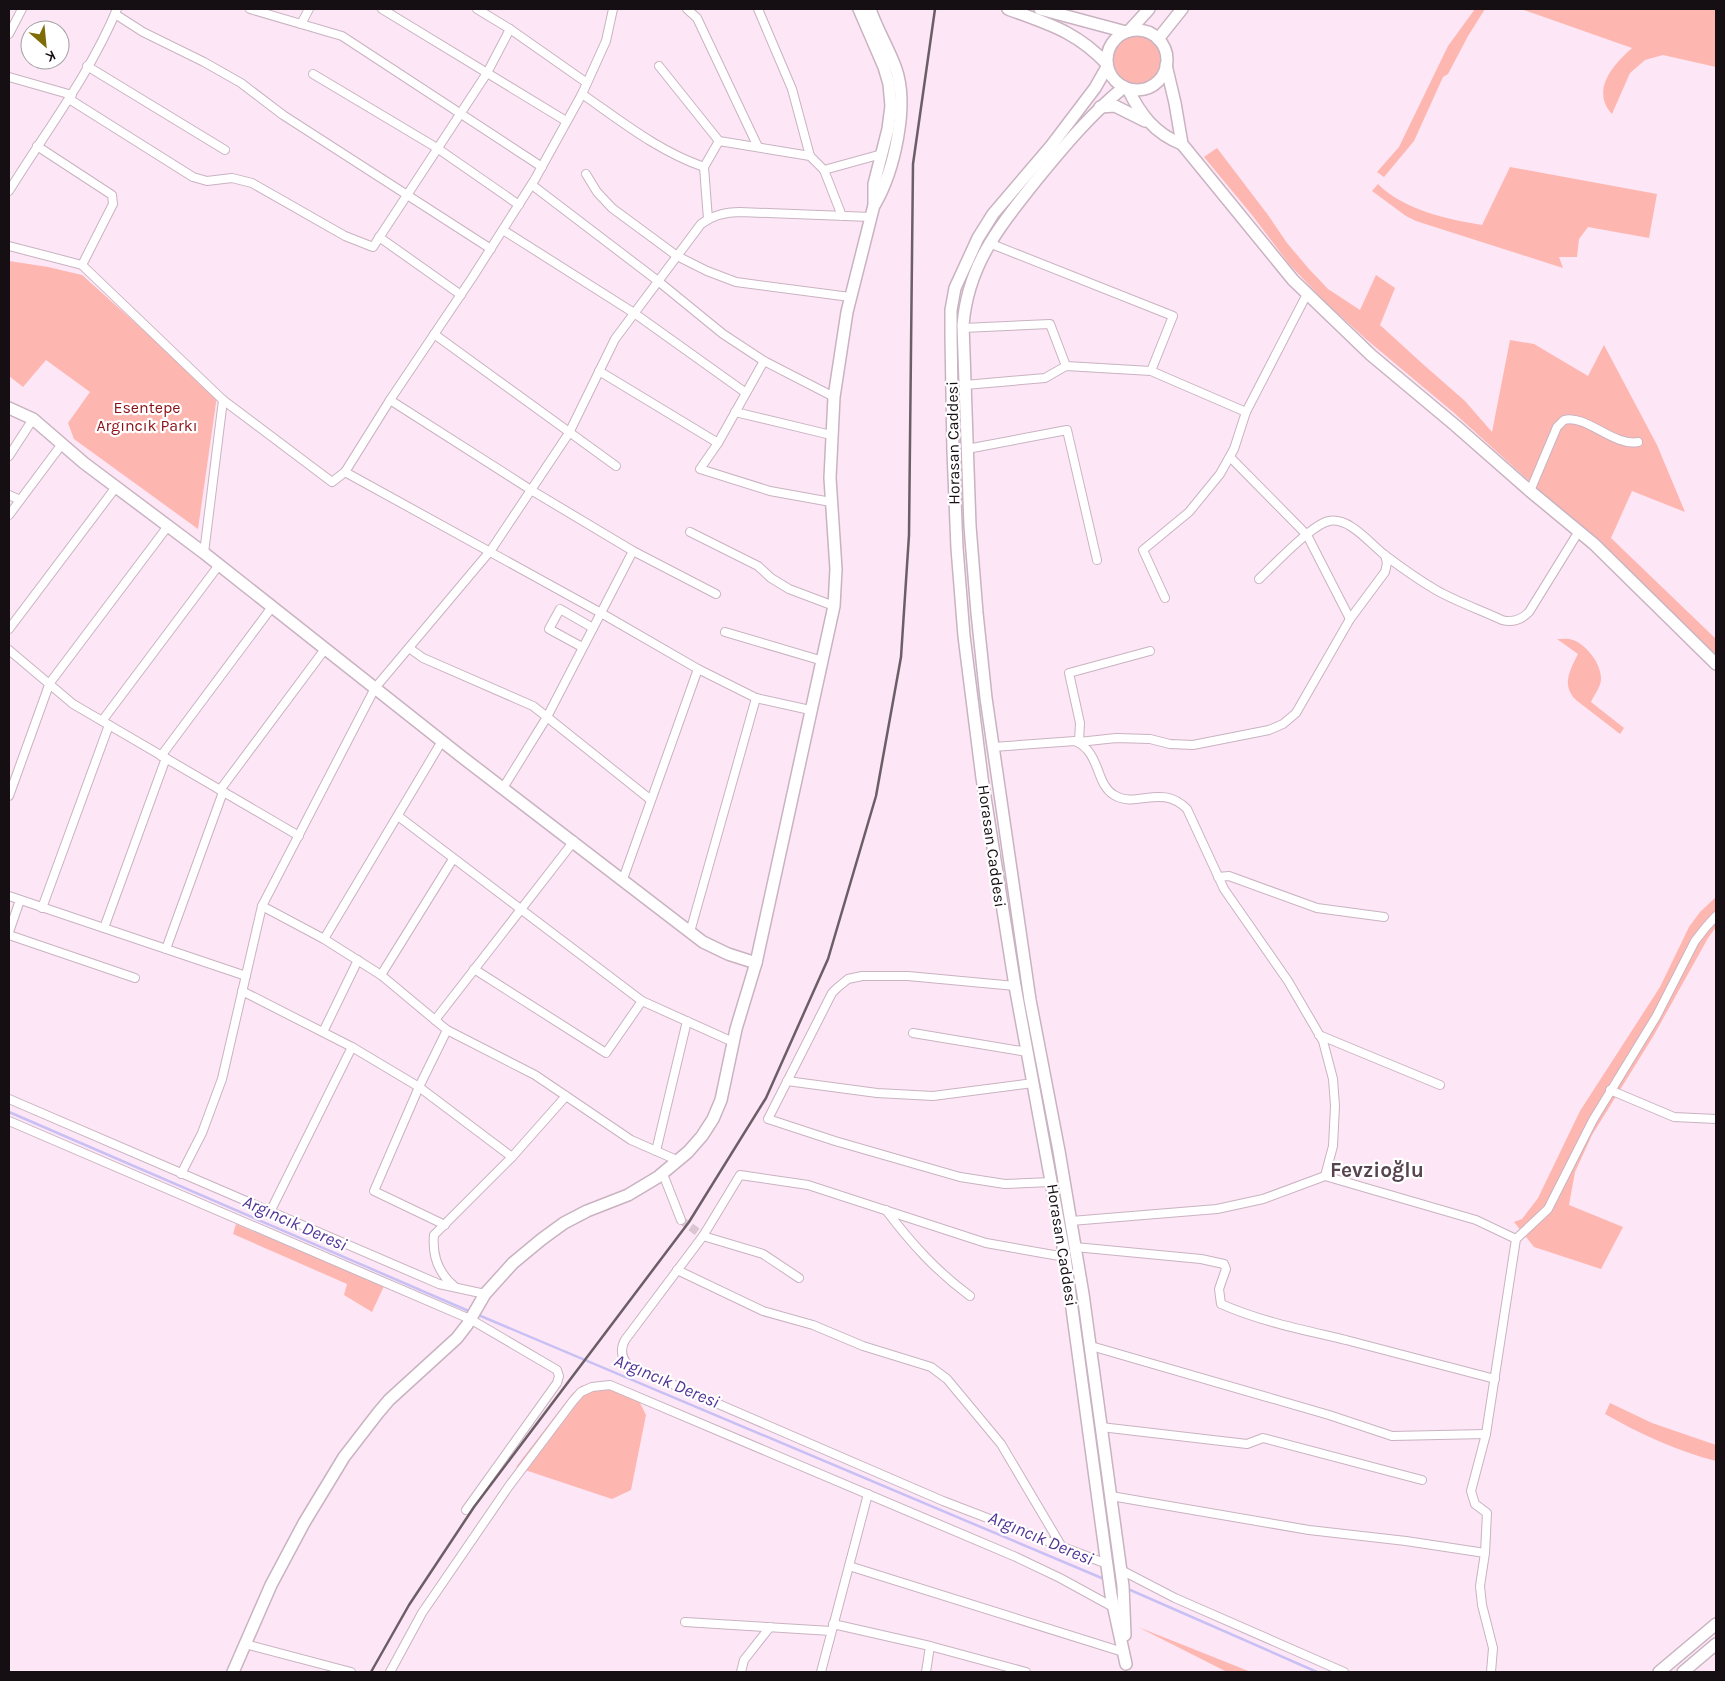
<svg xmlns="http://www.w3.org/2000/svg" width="1725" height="1681" font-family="Karla,sans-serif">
<rect width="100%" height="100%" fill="#fde6f5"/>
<g fill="#feb7b0">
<polygon points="1475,9 1485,9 1468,36 1448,74 1443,77 1414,141 1384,177 1377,172 1399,147 1448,46"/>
<path d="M1521 9H1716V67L1663 55 1645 60 1630 73 1612 114C1590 90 1614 64 1632 48Z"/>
<circle cx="1137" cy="60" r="24"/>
<polygon points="1217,148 1268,215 1287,243 1309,269 1328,289 1360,310 1376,275 1395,288 1380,325 1425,366 1465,401 1492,432 1510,340 1534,344 1588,376 1604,345 1657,445 1685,512 1632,491 1611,538 1716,639 1716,654 1694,635 1606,548 1549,499 1453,412 1367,340 1325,302 1289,264 1252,215 1204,157"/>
<path d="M1510 167 1657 194 1649 238 1588 227 1579 239 1577 257H1559L1563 268 1416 221 1406 216 1372 191 1378 184C1404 210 1446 219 1482 225Z"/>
<polygon points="9,261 48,267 82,275 217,396 198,529 74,439 68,423 90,392 46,360 23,387 9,376"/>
<path d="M1557 639C1562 639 1568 638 1573 640 1587 645 1602 665 1601 680 1600 688 1594 695 1591 702L1624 728 1620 734 1576 700C1561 685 1570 670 1578 654Z"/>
<polygon points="1716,897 1716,927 1708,938 1654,1035 1592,1135 1575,1172 1569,1205 1623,1227 1601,1269 1534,1247 1514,1222 1522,1219 1538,1198 1580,1111 1660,987 1689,927 1700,912"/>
<polygon points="236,1224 384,1286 372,1312 344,1295 347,1284 233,1234"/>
<polygon points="594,1383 601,1383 639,1401 646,1415 631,1490 612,1499 516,1467 572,1394 581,1386"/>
<path d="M1610 1403 1652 1423 1716 1445V1461C1677 1451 1640 1434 1605 1414Z"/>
<polygon points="1138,1627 1251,1672 1227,1672"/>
</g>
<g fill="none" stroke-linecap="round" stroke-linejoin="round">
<g stroke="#c8c0f5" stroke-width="2.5">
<polyline points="9,1112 471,1312"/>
<polyline points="476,1314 1104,1579"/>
<polyline points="1128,1589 1317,1672"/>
</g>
<polyline stroke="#dac6d3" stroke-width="8" stroke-dasharray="8 4" stroke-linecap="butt" points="681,1220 703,1236"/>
<g stroke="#c9b3c1" stroke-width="10">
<g id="street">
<polyline points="250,9 342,36 542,167"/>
<polyline points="382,9 566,121"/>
<polyline points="477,9 510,29 587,83"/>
<polyline points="613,9 606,41 582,94 535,179 472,278 390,400 345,472 601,613 698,669 756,698 810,710"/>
<polyline points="687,9 697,18 758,147"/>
<polyline points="758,9 792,89 810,156 824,170 842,216"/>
<polyline points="115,14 143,32 204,62 241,83 283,115 491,249"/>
<polyline points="301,24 309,9"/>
<polyline points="9,34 22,9"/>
<polyline points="87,66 225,150"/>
<polyline points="659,66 719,141"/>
<polyline points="313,74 437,148 519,205"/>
<polyline points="9,77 72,95"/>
<path d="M582 94C621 121 658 151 704 167"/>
<polyline points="69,99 193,177 207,181 232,178 252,183 345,236 373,247 487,73 510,29"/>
<polyline points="37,146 112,195 113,204 82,265"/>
<polyline points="824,170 882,154"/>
<polyline points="586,174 597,192 612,208 677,256 707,271 736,282 850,297"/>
<polyline points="532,185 658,281 723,334 764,361 834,397"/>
<path d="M9 191C46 131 90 74 117 9"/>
<polyline points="708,219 704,167 719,141 810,156"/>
<polyline points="503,230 634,313 746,393"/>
<polyline points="379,237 461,295"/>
<polyline points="989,243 1173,316 1151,371"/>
<polyline points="9,246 82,265 223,400 332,482 345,472"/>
<polyline points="963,328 1050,324 1066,366"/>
<polyline points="434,334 616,466"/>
<polyline points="764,361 718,443 700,469 770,491 831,502"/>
<polyline points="599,371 718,443"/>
<polyline points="965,385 1045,378 1066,366 1151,371 1246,412"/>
<polyline points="390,400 531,490 633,551 716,594"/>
<polyline points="735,412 831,435"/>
<polyline points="967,449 1067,430 1097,560"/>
<polyline points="9,456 33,419"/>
<polyline points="1230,457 1307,535 1350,619"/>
<path d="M1530 491 1557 427 1564 420C1586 414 1614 447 1638 442"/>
<polyline points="9,495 20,500"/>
<polyline points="9,515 62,444"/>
<polyline points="690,532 758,566 771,578 789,589 834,606"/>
<polyline points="633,551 547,717 651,800"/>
<polyline points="204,553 223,400"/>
<path d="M1259 579C1274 565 1311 525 1329 521 1350 517 1370 544 1386 556 1402 568 1419 580 1436 590 1457 602 1481 610 1502 620 1513 623 1521 620 1529 612L1579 531"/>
<polyline points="1165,598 1143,550 1189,512 1220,474 1234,449 1246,412 1307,294"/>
<polyline points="9,629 116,487"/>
<polyline points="725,632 823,661"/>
<polyline points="582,647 549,629 560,609 593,628"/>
<polyline points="409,648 423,658 533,706 547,717 503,788"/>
<polyline points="9,650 73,704 299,836"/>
<polyline points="1150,651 1069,673 1080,723 1079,742 1116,738 1150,739 1170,744 1193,745 1269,730 1283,724 1296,713 1350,619 1385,572 1387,563 1385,555"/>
<polyline points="49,684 168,526"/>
<polyline points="102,721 219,565"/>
<path d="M993 747 1075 741C1101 752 1095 784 1114 795 1137 809 1161 783 1187 809L1224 889 1288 981 1323 1041 1333 1079 1335 1106 1333 1146 1325 1176"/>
<polyline points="161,756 272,607"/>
<polyline points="220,790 325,649"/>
<polyline points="9,796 49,685"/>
<polyline points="398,816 642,1001 733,1042"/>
<polyline points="1218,877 1229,876 1317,908 1384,917"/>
<polyline points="623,879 698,669"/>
<polyline points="9,896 246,976"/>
<polyline points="262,906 324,939 381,975 447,1030 535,1075 631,1140 679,1161"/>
<polyline points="42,908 109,725"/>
<polyline points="104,928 166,758"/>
<polyline points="9,932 20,900"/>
<polyline points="690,932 756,698"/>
<polyline points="9,935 135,978"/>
<polyline points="324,939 442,741"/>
<polyline points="166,949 223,792"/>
<polyline points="474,969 606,1053 642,1001"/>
<polyline points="381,975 453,859"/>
<polyline points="1015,986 908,976 862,976 848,979 837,988 832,993 768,1119 835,1141 960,1177 1005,1184 1052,1182"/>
<polyline points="242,991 352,1047 419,1087 512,1157"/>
<polyline points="435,1020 574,841"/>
<polyline points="323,1032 358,960"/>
<polyline points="913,1033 1027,1052"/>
<polyline points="1319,1035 1440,1085"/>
<polyline points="787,1081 877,1093 933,1096 1033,1083"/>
<polyline points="1610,1090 1674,1117 1716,1119"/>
<polyline points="9,1099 439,1284 485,1294"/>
<polyline points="9,1121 470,1319 557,1370 559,1376 557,1383 466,1510"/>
<polyline points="656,1151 687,1021"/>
<path d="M181 1174 202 1133 222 1079 262 906 375 688 491 550 569 433 615 339 701 224C713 215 726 212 740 212L871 217"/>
<polyline points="663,1174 681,1220"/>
<path d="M886 1210C911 1243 936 1271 970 1296"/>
<polyline points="270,1212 352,1047"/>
<polyline points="1071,1221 1217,1209 1263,1199 1325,1176 1476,1220 1516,1239"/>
<polyline points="445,1225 374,1191 419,1087 447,1030"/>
<polyline points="703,1236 763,1254 799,1278"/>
<path d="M1075 1247 1201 1259 1224 1264 1226 1269 1219 1289 1221 1304C1262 1322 1304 1330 1346 1340 1396 1353 1445 1366 1495 1379"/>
<path d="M1065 1257 986 1243 808 1185 740 1175 703 1236 625 1340C620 1349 621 1357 628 1365L943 1501 1107 1564"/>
<polyline points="677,1270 763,1311 813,1325 863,1346 931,1367 947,1379 1001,1444 1062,1547"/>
<path d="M455 1287C439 1274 432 1256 434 1235L512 1157 566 1096"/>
<polyline points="1091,1346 1329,1415 1392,1436 1486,1434"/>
<polyline points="1101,1427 1247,1444 1263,1438 1422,1480"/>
<polyline points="1111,1496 1309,1530 1406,1541 1485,1553"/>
<polyline points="849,1566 1123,1652"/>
<polyline points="1121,1570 1175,1598 1344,1672"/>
<polyline points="685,1622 831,1631"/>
<polyline points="833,1624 930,1646 1026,1672"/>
<polyline points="245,1644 351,1672"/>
<polyline points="390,1672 422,1613 509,1486 573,1401 581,1392 592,1387 610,1385 1016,1557 1060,1578 1113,1607"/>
<polyline points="741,1672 744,1660 770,1627"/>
<polyline points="821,1672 868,1494"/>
<polyline points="926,1672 930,1646"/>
<polyline points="1491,1672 1493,1648 1482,1605 1480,1586 1485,1553 1487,1513 1475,1504 1471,1491 1486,1434 1516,1239 1548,1209 1593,1120 1656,1017 1695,941 1706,927 1716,916"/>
</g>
</g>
<g stroke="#c9b3c1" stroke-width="14">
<g id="secondary">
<path d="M870 9C877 30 889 49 896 69 909 106 894 171 875 204"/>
<path d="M1008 9C1048 24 1076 31 1107 64"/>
<polyline points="1040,9 1126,32"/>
<circle cx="1137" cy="60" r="30"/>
<polyline points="1129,31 1149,9"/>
<polyline points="1158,39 1182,9"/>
<polyline points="1166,65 1175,103 1182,144 1293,280 1371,355 1456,426 1530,491 1594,544 1716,664"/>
<polyline points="1107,67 1095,88 1051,146 993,214 978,238 955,288 951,310 951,335 953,451 957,548 964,636 982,778 1015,986 1065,1257 1111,1595 1126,1664"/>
<path d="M1124 87C1091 114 1065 145 1038 178 1001 225 968 263 963 325L970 526 977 613 986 698 1030 1000 1059 1151 1083 1294 1123 1586 1125 1635"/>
<path d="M1128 89C1140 114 1155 134 1182 144"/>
<polyline points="1100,107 1115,106 1145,121"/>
<polyline points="9,408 33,419 84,463 204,553 462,757 703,942 728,954 756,963"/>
<polyline points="233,1672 271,1585 304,1523 344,1457 378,1413 389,1400 457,1338 467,1325 485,1294 513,1263 542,1239 564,1223 587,1211 628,1195 658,1177 688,1152 702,1136 713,1119 721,1100 736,1029 756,963 834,606 836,569 830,478 834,397 847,312 874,205 874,184 888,129 891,106 889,84 884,67 859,9"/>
<polyline points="1659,1672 1716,1624"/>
<polyline points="1683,1672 1716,1644"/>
</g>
</g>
<use href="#street" stroke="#fff" stroke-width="8"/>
<use href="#secondary" stroke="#fff" stroke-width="11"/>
<polyline stroke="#6b5e67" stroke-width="2.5" points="371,1672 409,1605 474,1507 689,1222 766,1098 828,959 876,796 901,657 909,535 913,164 935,9"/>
</g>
<g text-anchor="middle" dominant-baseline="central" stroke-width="4.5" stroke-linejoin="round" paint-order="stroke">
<g font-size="16" fill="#8b1117" stroke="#fff">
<text x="147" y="407">Esentepe<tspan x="147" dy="18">Argıncık Parkı</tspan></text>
</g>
<g font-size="16" fill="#150e13" stroke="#fff">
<text transform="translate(953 443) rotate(-91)">Horasan Caddesi</text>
<text transform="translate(992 846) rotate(82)">Horasan Caddesi</text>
<text transform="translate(1062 1245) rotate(81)">Horasan Caddesi</text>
</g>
<g font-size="18" font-style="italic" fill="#513497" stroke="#fff">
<text transform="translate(295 1223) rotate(24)">Argıncık Deresi</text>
<text transform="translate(667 1381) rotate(23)">Argıncık Deresi</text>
<text transform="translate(1041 1538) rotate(23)">Argıncık Deresi</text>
</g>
<g font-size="21" font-weight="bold" fill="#564450" stroke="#fff">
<text x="1377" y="1170">Fevzioğlu</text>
</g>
</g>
<rect width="1725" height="1681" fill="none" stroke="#150e13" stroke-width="20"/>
<g transform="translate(45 45) rotate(153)"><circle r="24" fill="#ffffff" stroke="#a19fa1"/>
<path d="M0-4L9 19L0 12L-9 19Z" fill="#7f6c07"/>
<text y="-8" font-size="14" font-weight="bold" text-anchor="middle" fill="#150e13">K</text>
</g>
</svg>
